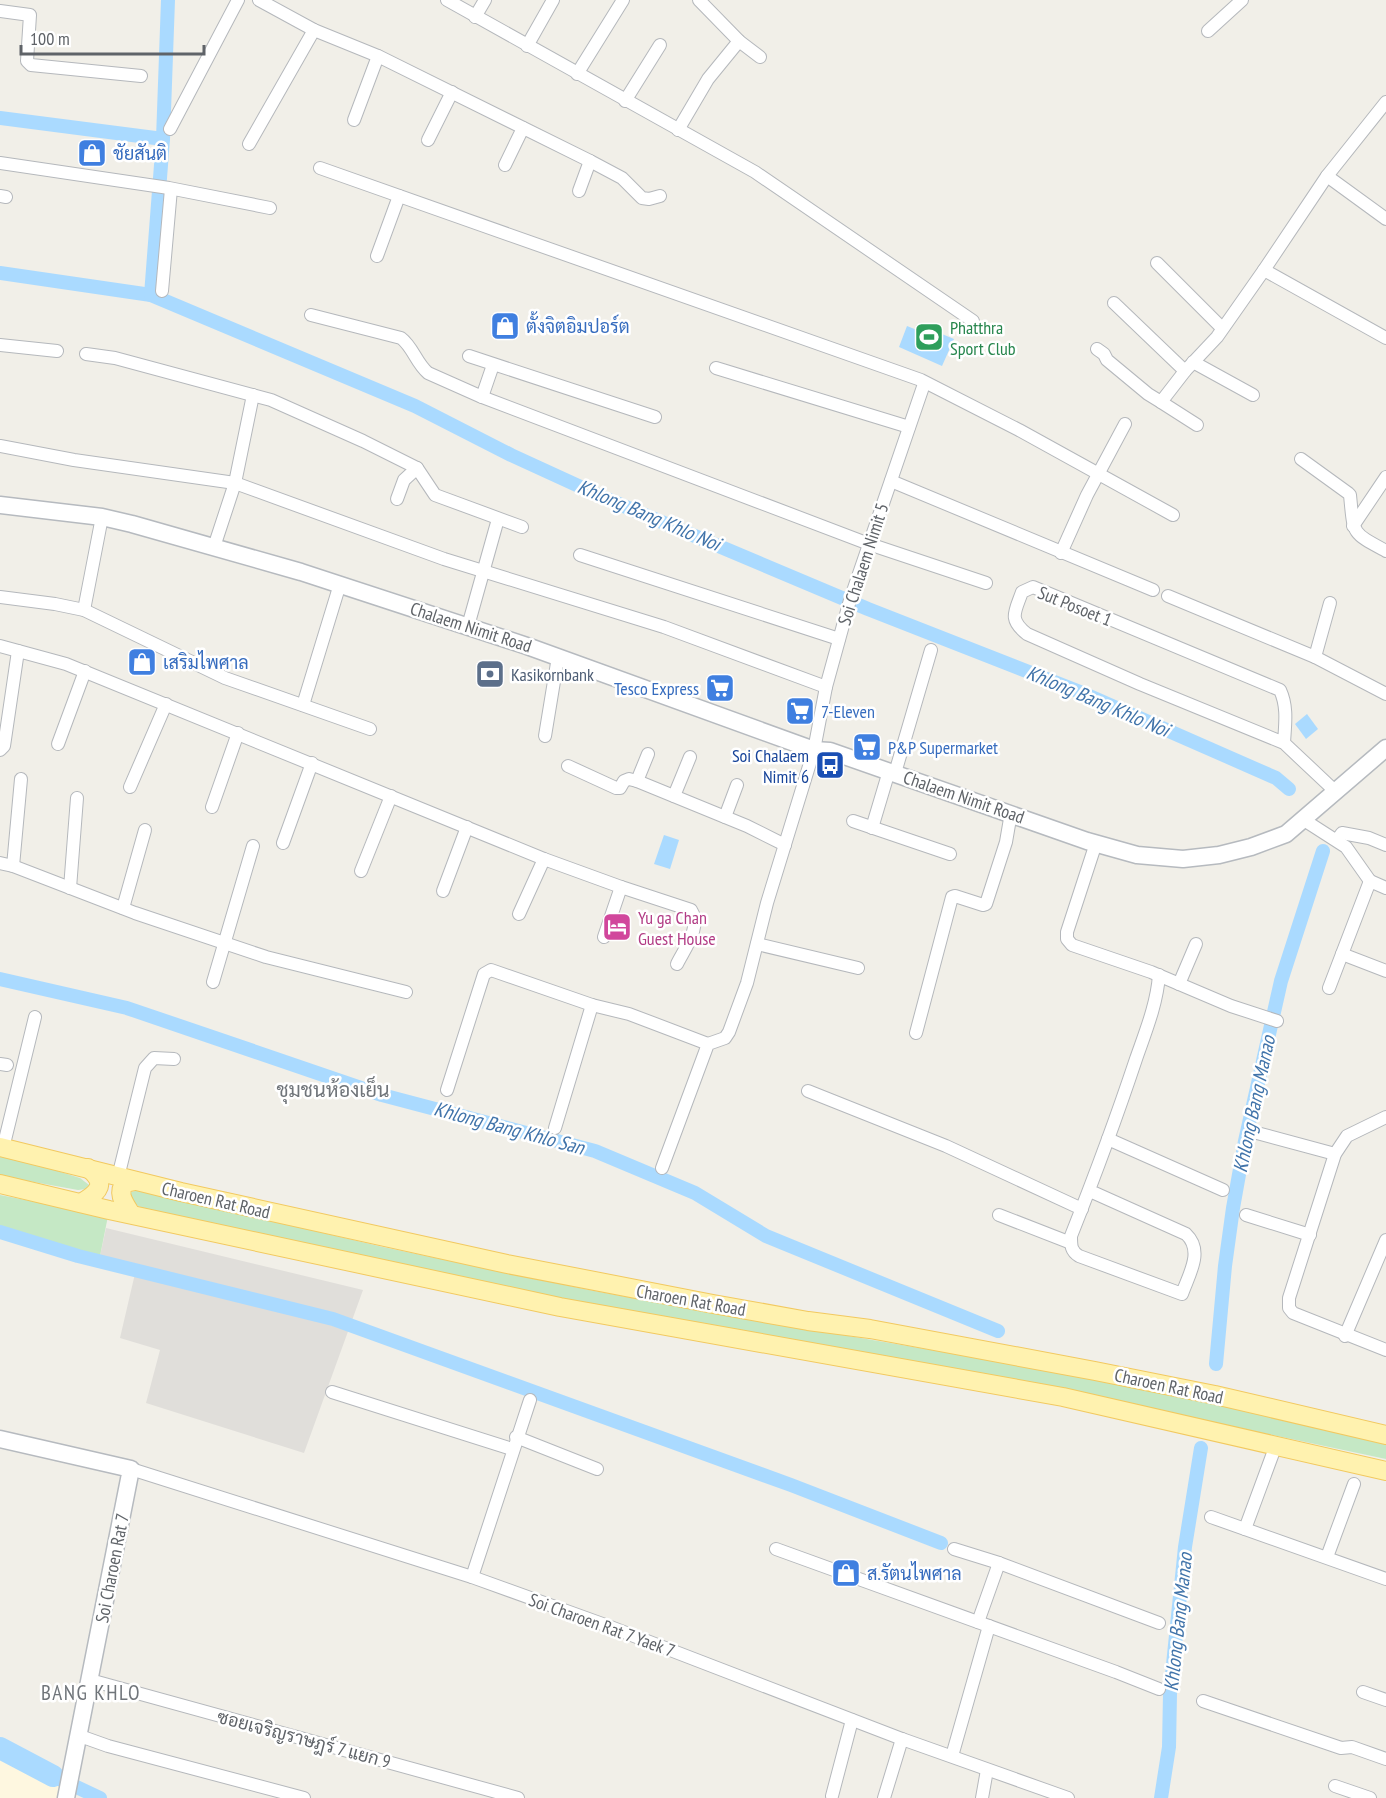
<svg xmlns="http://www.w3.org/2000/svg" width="1386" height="1798" font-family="'PT Sans Narrow',Sarabun,sans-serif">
<rect width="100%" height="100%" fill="#f1efe8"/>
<polygon fill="#fef7e0" points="0,1753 61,1785 57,1798 0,1798"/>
<polygon fill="#e0deda" points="106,1228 363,1290 304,1453 146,1403 160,1350 120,1338 137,1265 100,1256"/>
<g fill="#c5e8c5">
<polygon points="0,1153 80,1178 93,1188 78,1190 0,1176"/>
<polygon points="139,1190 383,1247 589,1290 748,1319 1008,1363 1244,1410 1386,1443 1386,1459 1041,1386 701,1328 151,1211 138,1206 124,1194"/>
<polygon points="0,1195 108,1216 100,1256 0,1228"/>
</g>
<g fill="#aadaff">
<polygon points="907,326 922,332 925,327 954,339 942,366 899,347"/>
<polygon points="1307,714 1318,729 1306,739 1295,724"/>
<polygon points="664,835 679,840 670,869 654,864"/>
</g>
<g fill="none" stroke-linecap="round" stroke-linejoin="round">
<g stroke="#aadaff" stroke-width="14">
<polyline points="0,118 163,139"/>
<polyline points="0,273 151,295 415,406 511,455 607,499 868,609 1080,692 1276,778 1289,789"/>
<polyline points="151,295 163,139 168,0"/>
<polyline points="0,979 127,1008 382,1095 595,1151 695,1193 766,1236 998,1331"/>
<polyline points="0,1232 78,1256 333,1319 791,1485 941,1543"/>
<polyline points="1216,1364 1225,1266 1233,1208 1245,1141 1281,981 1323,851"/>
<polyline points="53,1776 100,1798"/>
<polyline points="1161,1798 1169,1747 1170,1694 1185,1547 1201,1448"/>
</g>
<polyline stroke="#aadaff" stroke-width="22" points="0,1748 53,1776"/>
<g stroke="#b5b8bc" stroke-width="14">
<g id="street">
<polyline points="259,0 314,30 378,56 590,161 622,178 642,198 649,199 660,196"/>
<polyline points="447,0 755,172 973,321"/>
<polyline points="699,0 739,41 760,57"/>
<polyline points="0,11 30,15 27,61 31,65 141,76"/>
<polyline points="475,17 485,0"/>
<polyline points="1208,31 1242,0"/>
<polyline points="527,46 553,0"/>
<polyline points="577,74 623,0"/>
<polyline points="625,101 660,45"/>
<polyline points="354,120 378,56"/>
<polyline points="170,129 238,0"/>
<polyline points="678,130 708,79 739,41"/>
<polyline points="428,140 452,92"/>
<polyline points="249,144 314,30"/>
<polyline points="0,163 169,188 270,208"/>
<polyline points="505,165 523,128"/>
<polyline points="320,168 921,380 1019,430 1173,515"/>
<polyline points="1327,176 1386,219"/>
<polyline points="579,191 590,161"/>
<polyline points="0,196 6,197"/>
<polyline points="377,256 399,196"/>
<polyline points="1157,263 1222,328"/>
<polyline points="1264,270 1386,338"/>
<polyline points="162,291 171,189"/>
<polyline points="1114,303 1185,371"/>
<path d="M311 315 401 338C413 347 416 363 428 373L482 397 869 544 986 583"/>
<polyline points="0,345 57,351"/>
<polyline points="1097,349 1104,354 1107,360 1148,394 1161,402 1185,371 1217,337 1264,270 1327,176 1386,102"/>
<polyline points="86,354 115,358 271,400 363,441 417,468 435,495 522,527"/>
<polyline points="469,356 655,417"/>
<polyline points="1193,362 1253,395"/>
<polyline points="716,368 909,427"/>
<polyline points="482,397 493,365"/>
<polyline points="1161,402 1197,425"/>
<polyline points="0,446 74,460 235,483 444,559 664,627 826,687"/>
<path d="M1301 459 1348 493 1350 495C1354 535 1351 532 1386 551"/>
<polyline points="891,481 1153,590"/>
<polyline points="397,499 404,480 417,468"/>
<polyline points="1353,526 1386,477"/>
<polyline points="214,547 235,483 253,395"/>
<polyline points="1061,553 1087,495 1125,424"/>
<polyline points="580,555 839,639"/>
<polyline points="1168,596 1315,657 1386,694"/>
<polyline points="0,597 55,604 84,610 225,678 370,729"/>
<polyline points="84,610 102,517"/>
<polyline points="468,626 498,519"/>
<polyline points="0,646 66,664 544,859 621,887 604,937"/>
<polyline points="1315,657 1330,603"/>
<polyline points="303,705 340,584"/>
<polyline points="545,736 558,657"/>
<path d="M1284 743C1285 725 1288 707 1280 690L1033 587 1022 592C1015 612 1008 619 1027 634L1140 684 1284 743 1336 792"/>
<polyline points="58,744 85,671"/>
<polyline points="0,750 4,746 18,651"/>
<polyline points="568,766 616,788 620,788 624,781 629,779 637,781 747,826 785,845"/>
<polyline points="895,773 931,650"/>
<polyline points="637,781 648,754"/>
<polyline points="130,787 166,704"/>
<polyline points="674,796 690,757"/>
<polyline points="212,807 238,733"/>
<polyline points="725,817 737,785"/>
<polyline points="1304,820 1346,847 1370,881"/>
<polyline points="853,821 950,854"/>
<polyline points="872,828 889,771"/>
<polyline points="1337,840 1342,833 1369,838 1386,845"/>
<polyline points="283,843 312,763"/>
<polyline points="1096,843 1067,932 1067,939 1072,945 1151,972 1231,1006 1277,1021"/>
<polyline points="0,863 13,866 135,913 266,957 406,992"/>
<polyline points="13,866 21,779"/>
<polyline points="361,871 391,796"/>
<path d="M621 887 691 910C702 926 685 948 677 964"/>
<polyline points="70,888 77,798"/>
<polyline points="443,891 467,827"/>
<polyline points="123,908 145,830"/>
<polyline points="519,914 544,859"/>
<polyline points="757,944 858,968"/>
<polyline points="1342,954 1386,971"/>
<polyline points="213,982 253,846"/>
<polyline points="1179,984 1196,944"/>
<polyline points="1329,988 1370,881 1386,888"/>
<polyline points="916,1033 952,897 955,896 983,905 986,904 1006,842 1011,813"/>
<polyline points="0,1064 7,1065"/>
<polyline points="447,1090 484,974 491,970 592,1005 629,1014 708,1044"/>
<polyline points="808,1091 946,1146 1082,1209"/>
<polyline points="1386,1117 1347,1136 1335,1154 1289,1298 1289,1308 1293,1313 1386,1350"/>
<polyline points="555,1128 592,1005"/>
<polyline points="1257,1133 1335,1154"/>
<polyline points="1108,1139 1223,1190"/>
<polyline points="3,1148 35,1017"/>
<polyline points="662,1168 708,1044 725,1038 729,1032 747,983 767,903 814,750 826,687 850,600 924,384 923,382"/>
<polyline points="118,1177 145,1068 154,1058 174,1059"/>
<path d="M1090 1191 1186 1234C1204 1251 1189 1274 1182 1294L1079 1256C1071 1251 1071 1246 1071 1236 1094 1178 1116 1119 1136 1059 1145 1033 1157 1004 1159 975"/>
<polyline points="999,1215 1071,1243"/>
<polyline points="1246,1215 1310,1235"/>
<polyline points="1345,1336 1386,1240"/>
<polyline points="332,1392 512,1449"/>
<polyline points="516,1437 597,1469"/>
<polyline points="131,1469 472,1577 608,1626 902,1739 1068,1798"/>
<polyline points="1211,1517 1386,1579"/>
<polyline points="1245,1529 1276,1445"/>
<polyline points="776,1549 1116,1672 1159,1689"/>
<polyline points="954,1549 999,1563 1159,1623"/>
<polyline points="1327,1557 1354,1484"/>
<polyline points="472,1577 530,1400"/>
<polyline points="978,1622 999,1563"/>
<polyline points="90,1680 518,1798"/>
<polyline points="1363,1692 1386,1700"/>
<polyline points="1203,1701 1341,1748 1352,1747 1386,1759"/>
<polyline points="80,1736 108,1746 304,1798"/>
<polyline points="952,1756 989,1626"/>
<polyline points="1335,1786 1370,1798"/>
<polyline points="832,1796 852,1720"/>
<polyline points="884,1798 902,1739"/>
<polyline points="982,1798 987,1770"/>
</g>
</g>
<g stroke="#b6babf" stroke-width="19">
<g id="secondary">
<polyline points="0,505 102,517 132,524 301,572 527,646 814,750 830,751 1087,841 1137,855 1183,859 1219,855 1251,847 1286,834 1386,748"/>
<polyline points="0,1439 131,1469 66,1798"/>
</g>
</g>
<g stroke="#f2c960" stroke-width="20">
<g id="primary">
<polyline points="0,1147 181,1192 507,1264 713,1304 808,1321 870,1329 1095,1371 1215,1395 1386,1435"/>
<polyline points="0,1184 109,1210 560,1307 1063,1397 1386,1471"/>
<path d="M81 1203C100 1192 107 1183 88 1168"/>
<path d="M131 1214C125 1204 116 1193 125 1183L135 1181"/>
</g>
</g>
<use href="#street" stroke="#fff" stroke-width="12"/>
<use href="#secondary" stroke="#fff" stroke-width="16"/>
<use href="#primary" stroke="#fff2af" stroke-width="18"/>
</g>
<defs>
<g id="shop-square" transform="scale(1.5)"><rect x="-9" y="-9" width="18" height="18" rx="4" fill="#3f7fe0" stroke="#fff"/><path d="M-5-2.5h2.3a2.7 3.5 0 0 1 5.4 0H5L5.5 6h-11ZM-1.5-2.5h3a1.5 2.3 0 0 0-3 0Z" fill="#fff"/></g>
<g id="stadium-square" transform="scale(1.5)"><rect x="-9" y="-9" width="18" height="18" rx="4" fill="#2e9e5b" stroke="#fff"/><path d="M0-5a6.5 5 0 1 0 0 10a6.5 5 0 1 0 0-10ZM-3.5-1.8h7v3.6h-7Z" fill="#fff"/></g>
<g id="bank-square" transform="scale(1.5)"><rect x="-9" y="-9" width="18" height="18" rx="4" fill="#5c6f8a" stroke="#fff"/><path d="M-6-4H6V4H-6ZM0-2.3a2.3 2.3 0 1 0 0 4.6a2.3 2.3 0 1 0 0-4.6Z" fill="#fff"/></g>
<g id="supermarket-square" transform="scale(1.5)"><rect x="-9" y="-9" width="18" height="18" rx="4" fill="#3f7fe0" stroke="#fff"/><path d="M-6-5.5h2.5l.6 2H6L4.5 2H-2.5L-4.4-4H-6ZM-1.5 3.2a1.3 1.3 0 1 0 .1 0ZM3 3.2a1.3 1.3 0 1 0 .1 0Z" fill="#fff"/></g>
<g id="bus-square" transform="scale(1.5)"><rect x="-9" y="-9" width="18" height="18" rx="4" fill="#1a4fb4" stroke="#fff"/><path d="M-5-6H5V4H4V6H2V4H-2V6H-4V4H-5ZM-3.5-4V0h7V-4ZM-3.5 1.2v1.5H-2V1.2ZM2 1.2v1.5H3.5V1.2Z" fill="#fff"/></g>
<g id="hotel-square" transform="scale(1.5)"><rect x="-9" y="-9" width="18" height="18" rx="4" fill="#d1479c" stroke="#fff"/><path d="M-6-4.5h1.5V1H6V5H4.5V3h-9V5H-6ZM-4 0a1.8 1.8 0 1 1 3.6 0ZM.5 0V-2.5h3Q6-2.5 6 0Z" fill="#fff"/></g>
</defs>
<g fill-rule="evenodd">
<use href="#shop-square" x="92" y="153"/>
<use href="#shop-square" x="505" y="326"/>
<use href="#stadium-square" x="929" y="337"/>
<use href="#shop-square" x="142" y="662"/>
<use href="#bank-square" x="490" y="674"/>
<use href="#supermarket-square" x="720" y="688"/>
<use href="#supermarket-square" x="800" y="711"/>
<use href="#supermarket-square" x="867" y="747"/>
<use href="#bus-square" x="830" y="765"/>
<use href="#hotel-square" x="617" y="927"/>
<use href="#shop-square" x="846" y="1573"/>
</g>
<g text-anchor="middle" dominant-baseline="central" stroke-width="5" stroke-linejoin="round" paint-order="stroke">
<g font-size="18" fill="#366cbe" stroke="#fff" text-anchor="start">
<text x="113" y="153">ชัยสันติ</text>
<text x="526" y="326">ตั้งจิตอิมปอร์ต</text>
<text x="163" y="662">เสริมไพศาล</text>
<text x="699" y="688" text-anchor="end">Tesco Express</text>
<text x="821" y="711">7-Eleven</text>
<text x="888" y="747">P&amp;P Supermarket</text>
<text x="867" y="1573">ส.รัตนไพศาล</text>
</g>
<g font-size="18" fill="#27864d" stroke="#fff" text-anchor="start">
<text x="950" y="327">Phatthra<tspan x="950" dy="21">Sport Club</tspan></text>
</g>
<g font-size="18" fill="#5f6368" stroke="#fff">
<text transform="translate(863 564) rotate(-72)">Soi Chalaem Nimit 5</text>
<text transform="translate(1075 606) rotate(22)">Sut Posoet 1</text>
<text transform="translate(471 627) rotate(18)">Chalaem Nimit Road</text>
<text transform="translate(964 797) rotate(19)">Chalaem Nimit Road</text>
<text transform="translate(216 1200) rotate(13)">Charoen Rat Road</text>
<text transform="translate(691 1300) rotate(10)">Charoen Rat Road</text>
<text transform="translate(1169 1386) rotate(12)">Charoen Rat Road</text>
<text transform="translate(112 1568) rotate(-79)">Soi Charoen Rat 7</text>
<text transform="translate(602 1625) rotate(20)">Soi Charoen Rat 7 Yaek 7</text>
<text transform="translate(304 1739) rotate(15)">ซอยเจริญราษฎร์ 7 แยก 9</text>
</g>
<g font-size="18" fill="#4e5e75" stroke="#fff" text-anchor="start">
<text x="511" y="674">Kasikornbank</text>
</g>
<g font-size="18" fill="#164399" stroke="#fff" text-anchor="end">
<text x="809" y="755">Soi Chalaem<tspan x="809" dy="21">Nimit 6</tspan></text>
</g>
<g font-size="18" fill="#b23c85" stroke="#fff" text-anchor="start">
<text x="638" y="917">Yu ga Chan<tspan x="638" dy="21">Guest House</tspan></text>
</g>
<g font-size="20" font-style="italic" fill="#4174aa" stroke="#fff">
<text transform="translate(649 515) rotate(23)">Khlong Bang Khlo Noi</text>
<text transform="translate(1098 701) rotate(23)">Khlong Bang Khlo Noi</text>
<text transform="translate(1254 1104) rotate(-78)">Khlong Bang Manao</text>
<text transform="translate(509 1128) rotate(15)">Khlong Bang Khlo San</text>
<text transform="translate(1178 1622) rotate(-84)">Khlong Bang Manao</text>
</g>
<g font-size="20" fill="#70757a" stroke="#fff">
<text x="333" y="1090">ชุมชนห้องเย็น</text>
</g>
<g font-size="21" letter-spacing="1.5" fill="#70757a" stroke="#fff">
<text x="91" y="1692">BANG KHLO</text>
</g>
</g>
<path d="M21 45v9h183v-9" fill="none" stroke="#5f6368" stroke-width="3"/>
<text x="30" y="45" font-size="18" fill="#5f6368" stroke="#ffffff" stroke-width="4.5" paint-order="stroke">100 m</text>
</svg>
